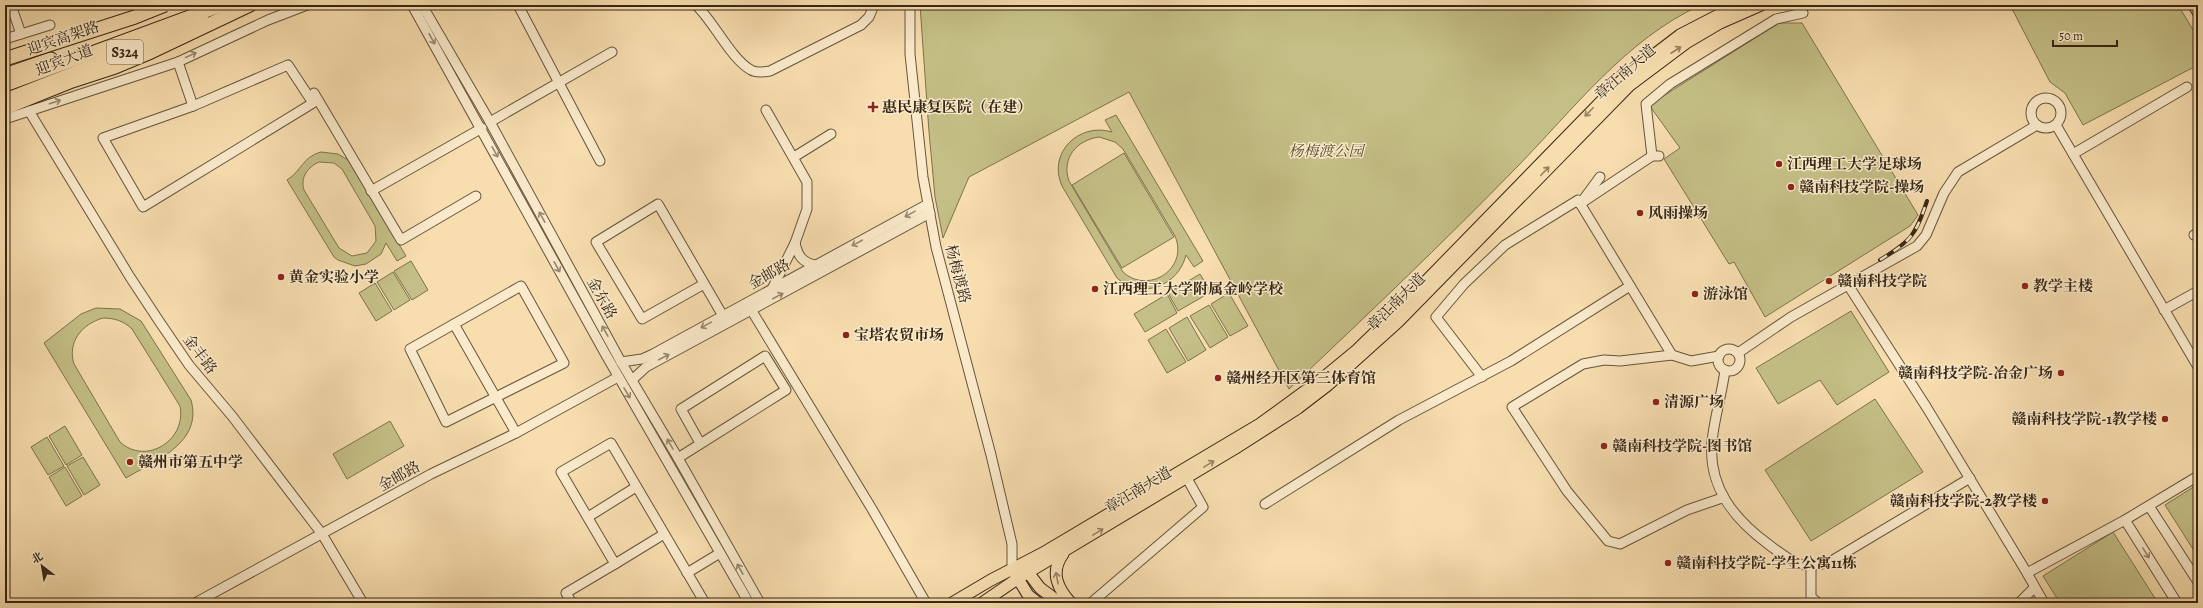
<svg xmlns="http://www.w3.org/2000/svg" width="2203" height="608" font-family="Alegreya,'Noto Serif SC',serif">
<rect width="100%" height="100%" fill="#f8deaf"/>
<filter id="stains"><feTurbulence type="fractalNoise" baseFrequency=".005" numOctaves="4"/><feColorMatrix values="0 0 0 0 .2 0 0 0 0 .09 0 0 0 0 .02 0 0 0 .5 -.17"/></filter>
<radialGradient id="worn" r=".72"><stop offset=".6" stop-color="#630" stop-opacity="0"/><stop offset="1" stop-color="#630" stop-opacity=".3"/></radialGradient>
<g fill="#c4bf86" stroke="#7d724e" fill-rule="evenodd">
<path d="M920 5H1701C1626 39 1573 110 1516 168 1442 244 1365 317 1289 389L1129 92 969 177 943 238 935 197 929 132Z"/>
<polygon points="2010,5 2178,5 2198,38 2198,65 2083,125 2065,93 2050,82"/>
<polygon points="1779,23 1802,23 1918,215 1910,226 1765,317 1734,262 1729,264 1664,159 1680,148 1649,105"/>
<path d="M1116 115 1203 261 1194 267 1186 255C1179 285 1142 301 1117 278L1062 186C1047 153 1079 122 1112 132L1105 120ZM1099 137 1115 142 1123 149 1175 236C1189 269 1148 295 1123 272L1069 181C1061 158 1077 140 1099 137Z"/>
<path d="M321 152 338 154 348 160 406 256 397 261 386 243 381 254 366 264 355 266 338 260 334 257 287 180C302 171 302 157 321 152ZM319 162 334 163 342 169 375 226 376 241 367 253 352 256 339 248 304 190C300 177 308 167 319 162Z"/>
<polygon points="1124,153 1174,237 1122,268 1072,185"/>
<polygon points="411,261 428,290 412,300 394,271"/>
<polygon points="393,272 410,300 394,310 377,282"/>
<polygon points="1200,274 1211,292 1178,311 1168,293"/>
<polygon points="375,283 392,311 376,321 359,293"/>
<polygon points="1229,293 1248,326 1230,336 1211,304"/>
<polygon points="1167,294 1177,313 1145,332 1134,314"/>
<polygon points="1209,305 1228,337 1210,348 1190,316"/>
<path d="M96 308 120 309 141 321 191 400C203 443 156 460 126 478L44 343 81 314ZM103 318C114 318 124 321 132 329L180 406C187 440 146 466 120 442L74 364C67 342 82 324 103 318Z"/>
<polygon points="1851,311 1889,372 1837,405 1820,380 1778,404 1756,368"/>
<polygon points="1187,317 1206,350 1188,361 1169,328"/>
<polygon points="1166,329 1186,362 1167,373 1148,340"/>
<polygon points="1875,399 1923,472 1811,541 1765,470"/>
<polygon points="390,421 404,446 347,479 333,454"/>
<polygon points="65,426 82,455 66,465 49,436"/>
<polygon points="47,437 64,466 48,475 31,447"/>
<polygon points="83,457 100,485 84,495 67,466"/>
<polygon points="65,467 82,496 66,506 49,477"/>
<polygon points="2198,484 2198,557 2165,505"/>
<polygon points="2113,532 2158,603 2060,603 2043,576"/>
</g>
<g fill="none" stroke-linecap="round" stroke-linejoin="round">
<g stroke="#66543c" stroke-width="11">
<g id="minor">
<polyline points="11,5 21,34"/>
<polyline points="412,5 606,355 749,603"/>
<polyline points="422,5 490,122 621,362 678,458 760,603"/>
<polyline points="518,5 600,161"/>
<path d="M696 5C714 22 731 59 751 70 756 73 764 72 770 71L861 25 869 17 874 5"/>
<polyline points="910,5 910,54 923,177 936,247 991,455 1012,544 1012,569"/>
<polyline points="5,39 50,25"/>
<polyline points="178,62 193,106"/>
<polygon points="288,65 313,103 143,207 103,138 193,106"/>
<polyline points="314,93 401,240 476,196"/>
<circle cx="2046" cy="113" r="15"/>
<polyline points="766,110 807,182 807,209 795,243 772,289"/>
<polyline points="29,111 130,277 159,321 189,365 232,416 322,534 363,603"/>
<polyline points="5,119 178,62 268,20 307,5"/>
<polyline points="490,122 612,52"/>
<polyline points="2056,125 2198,367"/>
<polyline points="2073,154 2187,87"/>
<polyline points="1652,156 1646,104 1670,84 1776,19 1803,13"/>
<polyline points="794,157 831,134"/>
<polyline points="371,191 482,128"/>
<polyline points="1583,200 1600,177"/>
<polyline points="1580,204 1652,156 1659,156"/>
<polyline points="2194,235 2198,233"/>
<path d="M795 243C798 256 802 262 815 265"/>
<polyline points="704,284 642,319 596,242 658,204 723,316"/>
<polyline points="1848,285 1927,408 2027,573 2125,520 2198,476"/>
<polygon points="521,286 564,363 446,422 410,349"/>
<polyline points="747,303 872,509 926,603"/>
<polyline points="2164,310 2198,291"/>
<polyline points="454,324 516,433"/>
<circle cx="1729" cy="360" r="11"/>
<polyline points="1738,353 1791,317 1917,246 1926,235 1944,193 1958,172 2037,125"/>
<polyline points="1719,356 1691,361 1672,355 1620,361 1604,360 1583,364 1512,407 1567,491 1608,541 1620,544 1687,510 1722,498"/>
<polyline points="621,362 642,359 653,354 928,204"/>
<path d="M1725 370C1722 394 1714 419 1712 442 1708 487 1734 519 1768 544 1791 561 1799 570 1828 563L1970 478"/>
<polyline points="1482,377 1436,317 1464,284 1505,245 1578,200 1672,355"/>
<polyline points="632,380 646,367 930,213"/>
<polyline points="678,458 786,390 765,356 681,409 700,443"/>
<polyline points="1265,504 1399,420 1511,361 1630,286"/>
<polyline points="2149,506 2198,582"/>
<polyline points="588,517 636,487"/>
<polyline points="2125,520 2177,603"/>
<polyline points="615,564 664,534"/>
<polyline points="1811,567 1811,597 1818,603"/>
<polyline points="687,573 720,553"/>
<polyline points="2027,573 2044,603"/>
<polyline points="195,603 431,474 516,433 618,377"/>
<polyline points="572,603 566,593 615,564 561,472 611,443 705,603"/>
<polyline points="1091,603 1203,507 1184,473"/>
<polyline points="2019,603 2034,588"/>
</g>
</g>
<g stroke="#362615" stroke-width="13">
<g id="major">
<polyline points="2194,5 2198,12"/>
<polyline points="5,99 204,21"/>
<path d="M1063 554C1050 572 1057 588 1071 603"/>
<polyline points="1024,567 1040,588 1060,603"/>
<polyline points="1014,572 1028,595 1038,603"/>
<polyline points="952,603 991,580 1043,553 1260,424 1323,378 1357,350 1392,316 1625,77 1680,35 1738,5"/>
<polyline points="982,603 1017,579 1234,449 1298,408 1328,385 1398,322 1630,85 1686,43 1720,23 1761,5"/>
</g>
</g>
<g stroke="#362615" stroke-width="15">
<g id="highway">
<polyline points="5,75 51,59"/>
<polyline points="5,85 222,5"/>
<polyline points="5,108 72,81 115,67 151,52 250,5"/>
</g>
</g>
<use href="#minor" stroke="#faeacb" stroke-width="9"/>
<use href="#major" stroke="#f8deaf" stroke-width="11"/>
<use href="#highway" stroke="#f8deaf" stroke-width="13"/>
<g stroke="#362615" stroke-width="4">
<path id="rail" d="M1880 260C1912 240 1915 236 1927 201"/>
</g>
<use href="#rail" stroke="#faeacb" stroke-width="2.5" stroke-dasharray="8" stroke-linecap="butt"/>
<g stroke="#362615" stroke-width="15" stroke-linecap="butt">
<polyline id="highway-bridge" points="5,59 135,17 165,5"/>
</g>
<use href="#highway-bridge" stroke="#f8deaf" stroke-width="13"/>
</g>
<defs><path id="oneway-shaft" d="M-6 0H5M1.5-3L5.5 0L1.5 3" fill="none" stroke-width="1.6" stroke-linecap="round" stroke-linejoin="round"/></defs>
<g stroke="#988870">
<use href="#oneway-shaft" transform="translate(432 39) rotate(61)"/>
<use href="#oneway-shaft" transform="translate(191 55) rotate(-25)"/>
<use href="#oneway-shaft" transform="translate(55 102) rotate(-18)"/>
<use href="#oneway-shaft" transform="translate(495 152) rotate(61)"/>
<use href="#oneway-shaft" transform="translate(910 214) rotate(151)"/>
<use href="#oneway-shaft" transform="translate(542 217) rotate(-119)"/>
<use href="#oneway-shaft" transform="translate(857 243) rotate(152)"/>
<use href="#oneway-shaft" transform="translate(557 267) rotate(61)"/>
<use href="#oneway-shaft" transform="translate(778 296) rotate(-28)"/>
<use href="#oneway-shaft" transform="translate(706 325) rotate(151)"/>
<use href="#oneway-shaft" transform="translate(605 331) rotate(-119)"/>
<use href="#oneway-shaft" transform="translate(664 357) rotate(-28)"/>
<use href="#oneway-shaft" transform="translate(627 393) rotate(59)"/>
<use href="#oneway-shaft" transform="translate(670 444) rotate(-120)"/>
<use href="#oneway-shaft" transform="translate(2146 553) rotate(58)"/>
<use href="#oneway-shaft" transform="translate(740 569) rotate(-119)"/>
</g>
<g stroke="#978262">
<use href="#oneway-shaft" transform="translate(1676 50) rotate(-33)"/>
<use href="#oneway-shaft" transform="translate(1589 112) rotate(134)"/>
<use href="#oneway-shaft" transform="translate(1545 171) rotate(-46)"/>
<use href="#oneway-shaft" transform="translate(1209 464) rotate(-31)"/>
<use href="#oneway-shaft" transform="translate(1098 532) rotate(-31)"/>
<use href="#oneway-shaft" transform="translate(1057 578) rotate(-101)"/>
</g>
<g fill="#8f2418" stroke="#faeacb" stroke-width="1.5">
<path d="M871 101h4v4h4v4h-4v4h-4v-4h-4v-4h4z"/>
<circle cx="1779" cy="164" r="4"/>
<circle cx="1791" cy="187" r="4"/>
<circle cx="1640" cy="213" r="4"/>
<circle cx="281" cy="277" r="4"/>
<circle cx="1829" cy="281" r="4"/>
<circle cx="2025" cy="286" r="4"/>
<circle cx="1095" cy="289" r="4"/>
<circle cx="1695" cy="294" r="4"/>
<circle cx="846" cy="335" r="4"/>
<circle cx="2061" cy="373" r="4"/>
<circle cx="1218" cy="378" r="4"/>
<circle cx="1656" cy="402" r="4"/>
<circle cx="2165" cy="419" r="4"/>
<circle cx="1604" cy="446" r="4"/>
<circle cx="130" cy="462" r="4"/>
<circle cx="2045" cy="501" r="4"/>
<circle cx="1668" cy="563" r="4"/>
</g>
<g text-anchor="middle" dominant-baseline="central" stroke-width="3" stroke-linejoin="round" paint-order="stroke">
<rect fill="#faeacb" stroke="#71614c" stroke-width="1" x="107" y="40" width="36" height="24" rx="3"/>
<g font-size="14" font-weight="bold" fill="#362615">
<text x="125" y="52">S324</text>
</g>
<g font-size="15" fill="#362615" stroke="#faeacb">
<text transform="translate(63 38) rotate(-19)">迎宾高架路</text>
<text transform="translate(64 60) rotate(-21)">迎宾大道</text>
<text transform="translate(1625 72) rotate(-41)">章江南大道</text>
<text transform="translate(769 274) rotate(-29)">金邮路</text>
<text transform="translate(958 274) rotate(75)">杨梅渡路</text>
<text transform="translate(602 298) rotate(61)">金东路</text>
<text transform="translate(1396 302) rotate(-45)">章江南大道</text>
<text transform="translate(200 354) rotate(53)">金丰路</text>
<text transform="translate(399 476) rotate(-29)">金邮路</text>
<text transform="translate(1138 490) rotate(-31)">章江南大道</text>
</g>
<g font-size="15" font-weight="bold" fill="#362615" stroke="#faeacb" text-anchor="start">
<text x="882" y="107">惠民康复医院（在建）</text>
<text x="1787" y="164">江西理工大学足球场</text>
<text x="1799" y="187">赣南科技学院-操场</text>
<text x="1648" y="213">风雨操场</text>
<text x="289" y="277">黄金实验小学</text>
<text x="1837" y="281">赣南科技学院</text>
<text x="2033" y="286">教学主楼</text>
<text x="1103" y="289">江西理工大学附属金岭学校</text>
<text x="1703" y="294">游泳馆</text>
<text x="854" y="335">宝塔农贸市场</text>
<text x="2053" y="373" text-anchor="end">赣南科技学院-冶金广场</text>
<text x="1226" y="378">赣州经开区第三体育馆</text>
<text x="1664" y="402">清源广场</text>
<text x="2157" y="419" text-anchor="end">赣南科技学院-1教学楼</text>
<text x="1612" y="446">赣南科技学院-图书馆</text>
<text x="138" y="462">赣州市第五中学</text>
<text x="2037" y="501" text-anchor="end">赣南科技学院-2教学楼</text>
<text x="1676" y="563">赣南科技学院-学生公寓11栋</text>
</g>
<g font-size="15" font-style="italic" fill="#5a4c31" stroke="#faeacb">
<text x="1326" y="151">杨梅渡公园</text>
</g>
</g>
<rect width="2203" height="608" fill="none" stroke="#f8deaf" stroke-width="20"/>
<rect x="6" y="6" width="2191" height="596" fill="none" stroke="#362615" stroke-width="2"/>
<rect x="10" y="10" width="2183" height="588" fill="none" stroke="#362615"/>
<g transform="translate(42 566) rotate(329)" stroke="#faeacb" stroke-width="3" paint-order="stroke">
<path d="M0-3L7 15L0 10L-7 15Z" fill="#362615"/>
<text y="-6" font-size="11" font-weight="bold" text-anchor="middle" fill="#362615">北</text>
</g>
<path d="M2053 40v6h64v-6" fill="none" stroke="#362615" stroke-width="2"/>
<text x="2059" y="40" font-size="12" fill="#362615" stroke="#faeacb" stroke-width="3" paint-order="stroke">50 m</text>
<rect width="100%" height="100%" filter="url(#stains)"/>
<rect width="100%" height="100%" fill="url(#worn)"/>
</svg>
